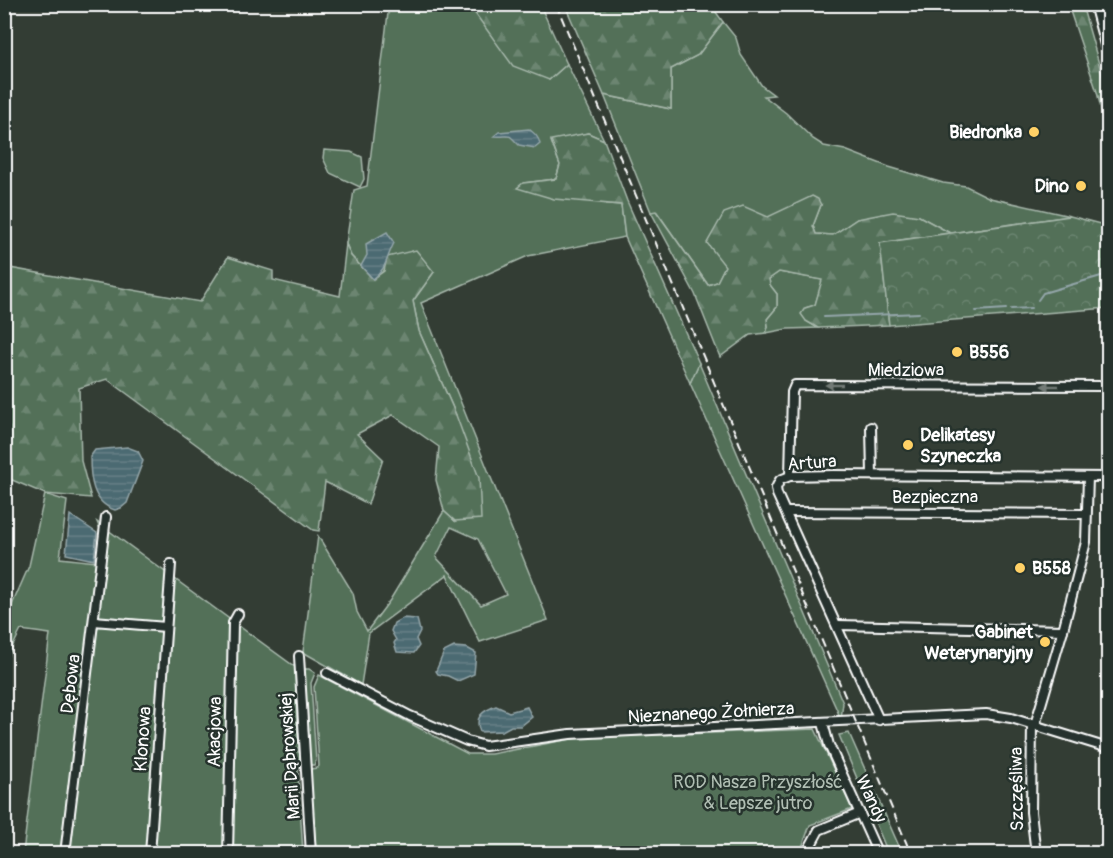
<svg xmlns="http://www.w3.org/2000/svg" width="1113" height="858" font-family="Pangolin,sans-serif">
<defs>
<pattern id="forest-firs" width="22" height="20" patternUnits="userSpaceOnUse" patternTransform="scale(1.5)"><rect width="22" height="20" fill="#527058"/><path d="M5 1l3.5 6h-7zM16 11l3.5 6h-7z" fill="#6c8571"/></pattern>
<pattern id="park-crowns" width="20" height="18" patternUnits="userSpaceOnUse" patternTransform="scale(1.5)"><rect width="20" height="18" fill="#527058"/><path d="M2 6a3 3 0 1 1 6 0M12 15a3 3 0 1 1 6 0" fill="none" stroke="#6c8571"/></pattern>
<pattern id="water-rules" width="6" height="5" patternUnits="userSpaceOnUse" patternTransform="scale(1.5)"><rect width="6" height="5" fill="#4c6a72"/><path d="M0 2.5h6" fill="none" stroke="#678087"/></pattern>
</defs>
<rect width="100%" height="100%" fill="#333d34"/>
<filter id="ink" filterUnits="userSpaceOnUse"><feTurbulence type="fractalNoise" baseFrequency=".0167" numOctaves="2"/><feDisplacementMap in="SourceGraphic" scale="12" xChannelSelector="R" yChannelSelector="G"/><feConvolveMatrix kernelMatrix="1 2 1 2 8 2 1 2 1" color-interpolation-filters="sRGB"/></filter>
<g filter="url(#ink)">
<g fill="#527058" stroke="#a8b8ac" stroke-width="1.5" fill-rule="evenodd">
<path d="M389 5H469L549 80 567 64 604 140 588 133 551 141 560 165 556 179 523 183 607 204 621 205 625 237 528 256 421 303 548 620 480 642 447 575 369 633 361 685 303 652 318 536 353 593 357 612 367 631 390 600 444 511 455 521 456 415 419 331 413 301 434 272 384 271 373 279 351 256 346 244 354 190 367 186ZM451 527 478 539 506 594 481 605 436 557Z"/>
<polygon points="723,22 736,38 741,55 762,86 774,95 764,96 786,113 813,139 824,146 845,150 889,167 943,183 966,186 990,198 1070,216 950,233 919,216 857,219 833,235 816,234 813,226 821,205 725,266 717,282 708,285 657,212 651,212 604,95 671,109 671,69 698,55"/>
<polygon points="324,150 351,152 362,157 364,179 360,187 330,173 323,158"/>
<polygon points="779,272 823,280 815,305 805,308 806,321 818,328 787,329 766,333 768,327 767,319 777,307 777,294 770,285 769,279"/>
<polygon points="699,363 843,703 841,719 690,383"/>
<polygon points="45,494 67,501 60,558 96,562 100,529 97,522 295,667 297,722 299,747 298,748 298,752 300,752 301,767 298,767 298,774 303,853 23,853 50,634 21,630 5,661 5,621 29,566"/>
<polygon points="304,669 309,669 315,673 311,683 316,761 314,765 310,765"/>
<polygon points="319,675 468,754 491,754 576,738 815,729 852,809 810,825 800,853 316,853 310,769 317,768 319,766 314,687"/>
<polygon points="849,733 902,853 888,853 839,735"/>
</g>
<g fill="url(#forest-firs)" stroke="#a8b8ac" stroke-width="1.5">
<polygon points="469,5 540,5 567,64 549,80 513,66"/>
<polygon points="565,5 711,5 723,22 698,55 671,69 671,109 604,95"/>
<polygon points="1068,5 1082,5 1108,95 1108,124 1105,125 1097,92"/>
<polygon points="588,133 604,140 627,201 699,363 690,383 625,237 621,205 554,199 517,188 523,183 556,179 560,165 551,140"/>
<polygon points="812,196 818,199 821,205 813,226 816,234 833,235 857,219 893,212 919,216 950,233 880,243 889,325 818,328 806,321 801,314 805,308 815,305 822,280 779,272 769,279 770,285 777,294 777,307 767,319 768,327 766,333 750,335 720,357 695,294 651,212 656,211 708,285 717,282 725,266 707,243 724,213 743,206 768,217"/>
<polygon points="346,244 351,256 373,279 384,271 387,257 416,250 434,272 413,301 419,331 456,415 479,478 481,519 455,521 444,511 436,480 439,447 393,415 357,434 383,459 368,504 325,482 319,531 313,530 107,379 79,388 81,461 91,498 45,494 5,477 4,267 200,302 228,257 273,271 273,280 340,296"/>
</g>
<polygon fill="url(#park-crowns)" stroke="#a8b8ac" stroke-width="1.5" points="1070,216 1108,226 1108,308 889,325 880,243"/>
<g fill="url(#water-rules)" stroke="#94a6aa" stroke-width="1.5">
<path d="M529 129C534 133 539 137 540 144L535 148 519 145C506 132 513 137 494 136L499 132Z"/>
<path d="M387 232 394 243C386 258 387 269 373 279L361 266 367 255 366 244Z"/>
<path d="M127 447 138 451 143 461 127 503 121 508 115 510C92 503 90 478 90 457L95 450Z"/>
<polygon points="70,515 97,533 94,560 66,554"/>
<polygon points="403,618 417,619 420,631 416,639 419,646 414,653 397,652 394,643 396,640 391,631 394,623"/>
<polygon points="454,647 467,648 476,653 474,674 458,681 448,676 438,674 436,671 444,652"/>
<path d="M496 706 509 712 527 707 532 717 521 726H511L502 731 480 732C474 717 482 711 496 706Z"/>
</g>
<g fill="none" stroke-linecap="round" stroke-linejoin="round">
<g stroke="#94a6aa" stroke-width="2">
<polyline points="1038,300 1043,293 1108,274"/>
<polyline points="1011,309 1031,308"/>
<polyline points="976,311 1006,309"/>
<polyline points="824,317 919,313"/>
</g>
<g stroke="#fff" stroke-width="12">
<g id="minor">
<polyline points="1094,4 1108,56"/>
<polyline points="871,427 872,475"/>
<polyline points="790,476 792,392 795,385 1108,386"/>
<polyline points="786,512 1083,514"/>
<polyline points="94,621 166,627"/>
<polyline points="838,625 1063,630"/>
<polyline points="299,656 311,854"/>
<polyline points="327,673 410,716 467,741 485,746 570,734 986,714 1011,718 1108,748"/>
<polyline points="879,720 777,494 776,488 780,480 790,476 833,475 1108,477"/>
<polyline points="823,723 829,745 878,854"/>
<polyline points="1032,723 1031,812 1036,854"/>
<polyline points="1035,725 1063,630 1086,542 1088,477"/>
<polyline points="65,854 106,517"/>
<polyline points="150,854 171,564"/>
<polyline points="228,854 233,623 238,614"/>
<polyline points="806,854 819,830 860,813"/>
</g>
</g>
<use href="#minor" stroke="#26332d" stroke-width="8"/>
<polyline stroke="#fff" stroke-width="2" stroke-dasharray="9 4.5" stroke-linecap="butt" points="556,4 911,854"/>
</g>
<defs><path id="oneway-solid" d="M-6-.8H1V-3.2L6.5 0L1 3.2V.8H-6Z" transform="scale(1.5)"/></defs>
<g fill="#727a76">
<use href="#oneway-solid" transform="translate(834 385) rotate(-180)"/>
<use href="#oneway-solid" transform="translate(1050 386) rotate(-180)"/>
</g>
</g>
<g fill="#ffd166" stroke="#26332d" stroke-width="2">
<circle cx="1034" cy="132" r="6"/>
<circle cx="1081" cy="186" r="6"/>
<circle cx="957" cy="352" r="6"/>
<circle cx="908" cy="445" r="6"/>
<circle cx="1020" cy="568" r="6"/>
<circle cx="1045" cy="642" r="6"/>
</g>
<g text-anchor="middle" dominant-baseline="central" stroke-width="5" stroke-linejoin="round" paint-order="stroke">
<g font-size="18" font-weight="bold" fill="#fff" stroke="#26332d" text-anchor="end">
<text x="1022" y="132">Biedronka</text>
<text x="1069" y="186">Dino</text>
<text x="969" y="352" text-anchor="start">B556</text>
<text x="920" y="435" text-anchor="start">Delikatesy<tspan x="920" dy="21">Szyneczka</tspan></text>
<text x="1032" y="568" text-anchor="start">B558</text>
<text x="1033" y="632">Gabinet<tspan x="1033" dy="21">Weterynaryjny</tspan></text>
</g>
<g font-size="18" fill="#fff" stroke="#26332d">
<text x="906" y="370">Miedziowa</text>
<text transform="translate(812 463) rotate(-4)">Artura</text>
<text x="935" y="497">Bezpieczna</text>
<text transform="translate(71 684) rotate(-83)">Dębowa</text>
<text transform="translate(711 713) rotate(-3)">Nieznanego Żołnierza</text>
<text transform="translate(215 732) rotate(-89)">Akacjowa</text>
<text transform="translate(143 739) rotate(-86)">Klonowa</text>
<text transform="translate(290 756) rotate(-94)">Marii Dąbrowskiej</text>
<text transform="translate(1017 789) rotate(-91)">Szczęśliwa</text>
<text transform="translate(871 799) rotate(65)">Wandy</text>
</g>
<g font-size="18" fill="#b1bfb4" stroke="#26332d">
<text x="758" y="782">ROD Nasza Przyszłość<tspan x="758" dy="21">&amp; Lepsze jutro</tspan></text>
</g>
</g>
<rect width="1113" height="858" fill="none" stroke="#26332d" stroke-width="24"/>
<rect x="12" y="12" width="1089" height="834" fill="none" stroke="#fff" stroke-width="2" filter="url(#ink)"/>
</svg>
